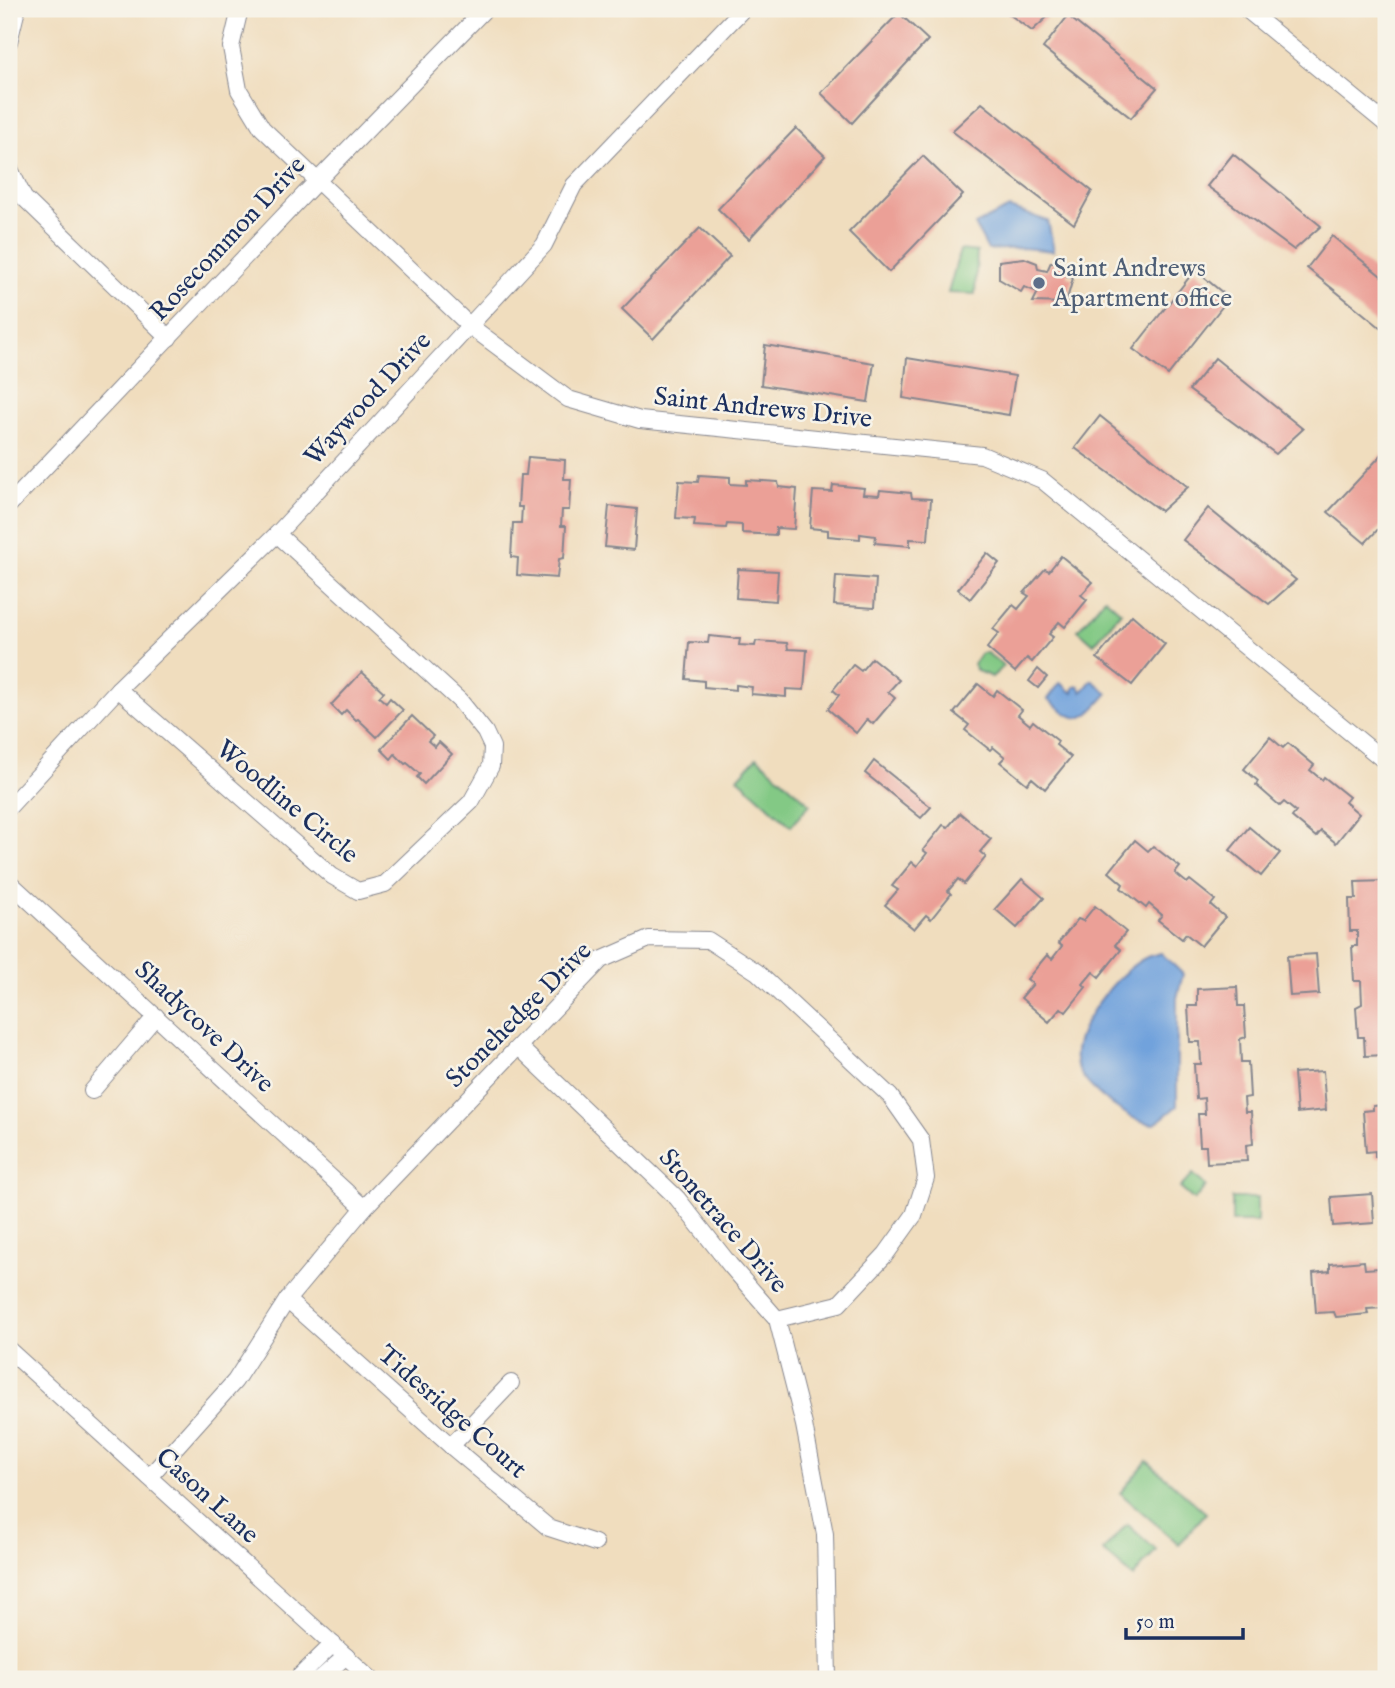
<svg xmlns="http://www.w3.org/2000/svg" width="1395" height="1688" font-family="'IM FELL English',serif">
<rect width="100%" height="100%" fill="#f7f3e8"/>
<filter id="ink" filterUnits="userSpaceOnUse"><feTurbulence type="fractalNoise" baseFrequency=".0143" numOctaves="2"/><feDisplacementMap in="SourceGraphic" scale="14" xChannelSelector="R" yChannelSelector="G"/><feConvolveMatrix kernelMatrix="1 2 1 2 8 2 1 2 1" color-interpolation-filters="sRGB"/></filter>
<filter id="wash" filterUnits="userSpaceOnUse"><feTurbulence type="fractalNoise" baseFrequency=".00686" numOctaves="4" result="noise"/><feDisplacementMap in="SourceGraphic" scale="28" xChannelSelector="R" yChannelSelector="G"/><feGaussianBlur stdDeviation="1.57" result="paint"/><feColorMatrix in="noise" values="0 0 0 0 0 0 0 0 0 0 0 0 0 0 0 0 0 1.4 0 .05"/><feComposite in="paint" operator="in"/></filter>
<g filter="url(#wash)">
<rect width="100%" height="100%" fill="#f0ddbe"/>
<g fill="#83c985" stroke="#4f7c72" stroke-width="2">
<polygon points="960,250 977,252 975,294 948,293"/>
<polygon points="1105,598 1121,612 1094,644 1078,630"/>
<polygon points="981,653 987,653 1004,666 992,677 977,671 973,664"/>
<polygon points="757,757 810,804 791,826 738,778"/>
<polygon points="1193,1174 1206,1186 1194,1200 1180,1188"/>
<rect x="1232" y="1198" width="25" height="24"/>
<polygon points="1147,1461 1206,1513 1179,1544 1120,1493"/>
<polygon points="1127,1524 1156,1550 1133,1577 1103,1551"/>
</g>
<g fill="#71a2dc" stroke="#46689d" stroke-width="2">
<polygon points="1009,208 1048,221 1054,251 1023,248 988,250 975,225"/>
<path d="M1092 680 1108 693C1081 724 1079 725 1048 699L1060 683 1073 693 1074 687 1079 686 1082 692Z"/>
<path d="M1161 953 1183 974 1177 998V1106L1155 1124C1135 1122 1127 1114 1111 1104 1100 1096 1083 1081 1078 1068 1064 1036 1118 971 1145 958 1150 955 1156 955 1161 953Z"/>
</g>
<g id="blocks">
<g fill="#eba097">
<polygon points="1002,9 1056,9 1032,31"/>
<polygon points="899,13 928,40 852,123 821,93"/>
<polygon points="1068,16 1157,88 1131,118 1043,48"/>
<polygon points="982,103 1092,191 1074,224 952,131"/>
<polygon points="796,128 825,156 749,239 718,209"/>
<polygon points="1233,154 1321,226 1294,250 1207,186"/>
<polygon points="923,156 963,195 889,272 849,232"/>
<polygon points="700,228 730,256 653,339 622,309"/>
<polygon points="1332,236 1386,280 1386,332 1307,268"/>
<polygon points="1024,258 1037,263 1038,269 1047,271 1051,262 1070,266 1067,277 1073,278 1066,303 1033,302 1038,292 1024,287 1021,292 999,279 999,261"/>
<polygon points="1195,270 1229,298 1168,375 1133,349"/>
<polygon points="765,345 874,363 868,402 761,385"/>
<polygon points="907,358 1015,376 1009,415 903,398"/>
<polygon points="1215,358 1303,429 1276,454 1189,390"/>
<polygon points="1100,416 1188,487 1161,511 1075,448"/>
<polygon points="1386,450 1386,521 1365,543 1328,512"/>
<polygon points="528,457 565,460 564,479 571,479 569,510 562,510 561,526 566,526 564,558 559,559 557,578 517,575 518,558 511,557 513,523 521,523 522,507 518,507 520,475 526,475"/>
<polygon points="699,475 730,477 730,484 746,485 746,480 778,482 779,487 797,489 794,529 776,528 776,535 742,533 742,525 727,524 726,528 694,526 695,519 676,518 679,481 698,482"/>
<polygon points="833,485 864,488 863,494 879,495 880,490 911,493 912,498 931,499 928,540 910,539 910,546 875,543 876,536 860,534 860,539 828,536 828,530 810,528 813,491 832,492"/>
<polygon points="609,506 637,509 634,550 605,547"/>
<polygon points="1208,508 1296,580 1269,604 1183,540"/>
<polygon points="987,553 999,563 970,599 958,589"/>
<polygon points="1061,556 1093,582 1081,595 1087,600 1065,627 1059,622 1049,634 1053,637 1032,662 1027,658 1015,672 987,648 999,633 993,629 1013,605 1018,609 1029,596 1024,593 1045,569 1049,571"/>
<polygon points="738,569 778,571 776,601 736,598"/>
<polygon points="836,576 876,579 874,608 834,605"/>
<polygon points="1132,615 1165,644 1132,685 1097,658"/>
<polygon points="709,636 740,639 739,645 755,646 756,641 787,643 788,649 807,650 804,690 786,689 786,697 751,694 752,687 736,685 736,690 704,687 704,681 686,679 689,642 708,643"/>
<polygon points="872,658 899,680 888,692 895,698 873,724 867,719 856,733 828,709 839,695 833,690 853,665 861,671"/>
<polygon points="1038,669 1047,677 1038,688 1029,681"/>
<polygon points="362,672 384,692 379,697 386,703 390,698 403,710 377,737 358,719 356,720 346,710 341,715 331,705"/>
<polygon points="978,684 993,696 997,690 1022,710 1018,715 1030,725 1033,721 1058,741 1056,745 1071,757 1045,789 1032,778 1027,784 1000,762 1005,757 993,747 990,750 965,730 969,725 954,713"/>
<polygon points="412,716 433,736 428,741 435,747 439,742 452,754 424,784 417,777 420,774 407,763 405,764 395,754 391,759 381,749"/>
<polygon points="1270,737 1283,748 1288,743 1314,765 1310,770 1322,780 1324,777 1349,797 1345,802 1359,814 1336,843 1321,831 1316,837 1292,817 1296,812 1284,802 1280,806 1256,785 1258,781 1244,769"/>
<polygon points="874,761 931,807 921,818 865,773"/>
<polygon points="960,813 991,839 980,852 986,857 964,884 958,879 948,891 951,894 931,919 926,915 914,929 885,905 898,890 892,886 912,862 917,866 927,853 923,850 943,825 948,827"/>
<polygon points="1249,827 1280,853 1261,876 1230,850"/>
<polygon points="1135,840 1148,851 1153,846 1180,867 1175,873 1187,883 1190,880 1215,900 1211,905 1225,917 1201,946 1186,934 1182,939 1158,920 1162,915 1149,904 1146,908 1121,888 1123,884 1109,872"/>
<polygon points="1022,879 1044,898 1017,928 995,909"/>
<polygon points="1386,881 1386,1055 1365,1056 1364,1037 1358,1037 1356,1007 1362,1004 1361,981 1354,981 1352,946 1357,946 1357,931 1350,931 1349,899 1356,899 1355,882"/>
<polygon points="1095,906 1126,932 1115,945 1121,950 1099,977 1093,972 1083,984 1086,987 1066,1012 1061,1008 1049,1022 1021,998 1033,984 1027,979 1047,955 1052,959 1062,946 1058,943 1078,919 1083,921"/>
<polygon points="1316,954 1319,994 1290,996 1287,956"/>
<polygon points="1237,987 1238,1006 1244,1006 1246,1037 1240,1039 1241,1062 1248,1062 1250,1097 1244,1098 1245,1112 1251,1112 1253,1144 1246,1145 1247,1161 1207,1163 1206,1146 1200,1146 1198,1114 1205,1114 1204,1098 1196,1099 1194,1064 1201,1064 1200,1042 1190,1042 1188,1006 1197,1006 1197,989"/>
<polygon points="1323,1071 1326,1110 1297,1113 1294,1073"/>
<polygon points="1386,1105 1386,1157 1375,1157 1375,1151 1366,1152 1363,1111 1373,1110 1373,1106"/>
<polygon points="1372,1194 1374,1223 1333,1226 1331,1197"/>
<polygon points="1364,1261 1365,1269 1380,1268 1380,1263 1386,1263 1386,1317 1384,1318 1384,1308 1367,1309 1368,1314 1336,1317 1334,1312 1316,1313 1313,1273 1330,1271 1330,1264"/>
</g>
</g>
</g>
<g filter="url(#ink)">
<use href="#blocks" fill-opacity="0" stroke="#86868e" stroke-width="2"/>
<g fill="none" stroke-linecap="round" stroke-linejoin="round">
<g stroke="#86868e" stroke-width="18">
<g id="minor">
<polyline points="240,9 231,47 239,90 262,128 470,326 568,399 640,420 982,455 1042,480 1386,762"/>
<polyline points="1246,9 1386,124"/>
<polyline points="9,42 17,9"/>
<polyline points="9,167 24,198 169,338"/>
<polyline points="9,505 318,180 485,9"/>
<polyline points="118,689 332,876 358,891 385,884 471,802 491,766 492,747 485,732 460,701 277,534"/>
<polyline points="9,807 118,689 277,534 544,245 574,185 743,9"/>
<polyline points="9,882 364,1208"/>
<polyline points="519,1047 677,1198 730,1265 777,1319 804,1425 825,1534 828,1679"/>
<polyline points="92,1091 156,1016"/>
<polyline points="287,1300 451,1446 549,1528 595,1543"/>
<polyline points="9,1350 371,1679"/>
<polyline points="451,1446 511,1383"/>
<polyline points="149,1477 235,1381 287,1300 364,1208 601,960 649,939 708,940 757,972 890,1096 921,1140 926,1178 914,1215 886,1254 839,1304 777,1319"/>
<polyline points="297,1679 333,1644"/>
<polyline points="320,1679 346,1656"/>
</g>
</g>
<use href="#minor" stroke="#fff" stroke-width="16"/>
</g>
</g>
<circle fill="#5c6f8a" stroke="#f7f3e8" stroke-width="2.5" cx="1039" cy="283" r="7"/>
<g text-anchor="middle" dominant-baseline="central" stroke-width="5" stroke-linejoin="round" paint-order="stroke">
<g font-size="26" fill="#1b2f5e" stroke="#f7f3e8">
<text transform="translate(228 239) rotate(-47)">Rosecommon Drive</text>
<text transform="translate(368 399) rotate(-47)">Waywood Drive</text>
<text transform="translate(763 408) rotate(6)">Saint Andrews Drive</text>
<text transform="translate(287 802) rotate(40)">Woodline Circle</text>
<text transform="translate(519 1015) rotate(-45)">Stonehedge Drive</text>
<text transform="translate(204 1027) rotate(43)">Shadycove Drive</text>
<text transform="translate(723 1221) rotate(49)">Stonetrace Drive</text>
<text transform="translate(452 1412) rotate(41)">Tidesridge Court</text>
<text transform="translate(207 1496) rotate(42)">Cason Lane</text>
</g>
<g font-size="26" fill="#4e5e75" stroke="#f7f3e8" text-anchor="start">
<text x="1053" y="268">Saint Andrews<tspan x="1053" dy="30">Apartment office</tspan></text>
</g>
</g>
<rect width="1395" height="1688" fill="none" stroke="#f7f3e8" stroke-width="35"/>
<path d="M1126 1628v10h117v-10" fill="none" stroke="#1b2f5e" stroke-width="3.5"/>
<text x="1136" y="1628" font-size="21" fill="#1b2f5e" stroke="#f7f3e8" stroke-width="5" paint-order="stroke">50 m</text>
</svg>
